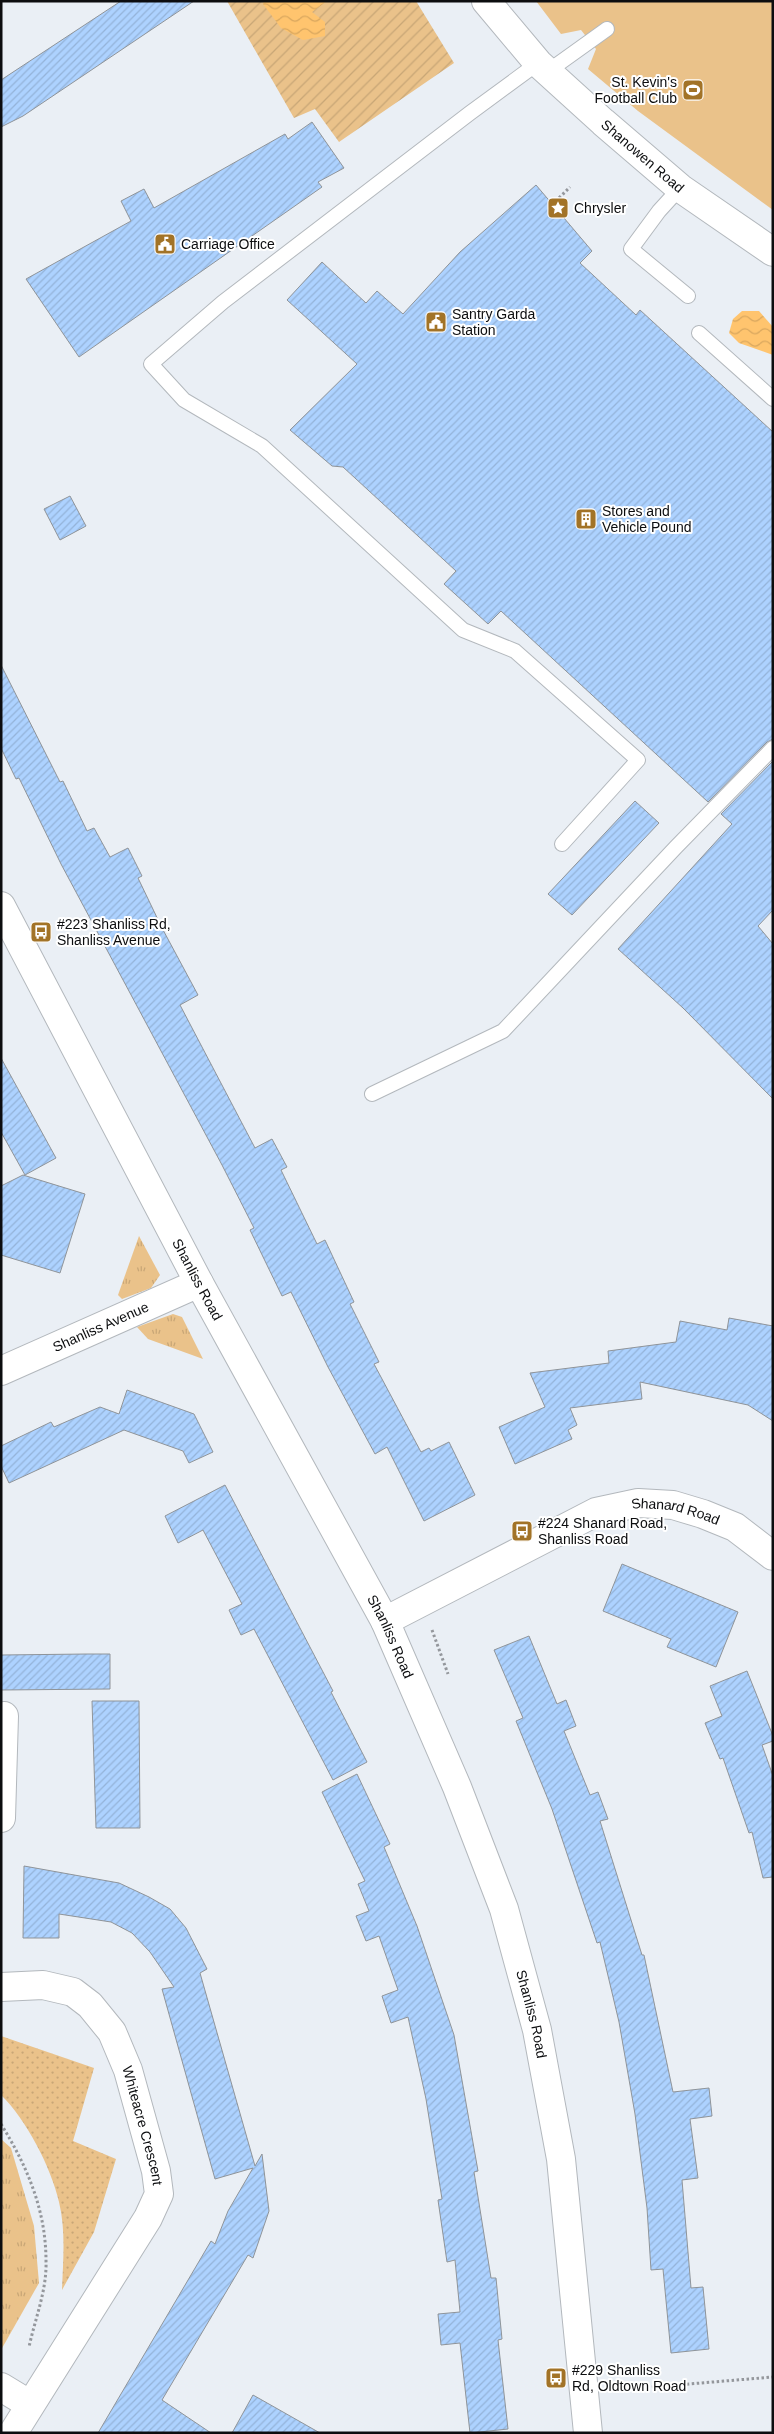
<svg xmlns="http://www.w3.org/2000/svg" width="774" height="2434" font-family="Helvetica,sans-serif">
<defs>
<pattern id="grass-tufts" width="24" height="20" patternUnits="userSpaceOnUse" patternTransform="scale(1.25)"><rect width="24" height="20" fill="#eac28a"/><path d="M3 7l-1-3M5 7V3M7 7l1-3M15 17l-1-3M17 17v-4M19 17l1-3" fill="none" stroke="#c8a676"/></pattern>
<pattern id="park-dots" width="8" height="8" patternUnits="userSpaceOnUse" patternTransform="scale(1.25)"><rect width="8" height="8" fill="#eac28a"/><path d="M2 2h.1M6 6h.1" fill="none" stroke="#c8a676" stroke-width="1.8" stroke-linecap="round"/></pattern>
<pattern id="garden-furrows" width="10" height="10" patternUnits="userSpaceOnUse" patternTransform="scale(1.25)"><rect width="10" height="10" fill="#eac28a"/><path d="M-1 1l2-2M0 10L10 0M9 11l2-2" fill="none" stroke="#c8a676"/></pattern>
<pattern id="water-waves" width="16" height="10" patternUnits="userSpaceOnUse" patternTransform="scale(1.25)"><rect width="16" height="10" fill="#ffc46e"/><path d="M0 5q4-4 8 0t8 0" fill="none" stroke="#d9a75e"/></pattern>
<pattern id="building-hatch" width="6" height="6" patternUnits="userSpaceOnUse" patternTransform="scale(1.25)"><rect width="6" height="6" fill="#add2ff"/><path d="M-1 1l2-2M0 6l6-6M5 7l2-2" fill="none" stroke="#94b3d9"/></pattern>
</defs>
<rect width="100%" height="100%" fill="#eaeff5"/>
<g fill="url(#grass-tufts)">
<polygon points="139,1236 160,1275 151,1288 122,1299 118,1295"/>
<polygon points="173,1314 182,1317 203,1359 148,1339 137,1327"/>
<polygon points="1,2139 11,2148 34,2226 39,2283 1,2350"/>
</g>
<path fill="url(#park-dots)" d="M1 2036 94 2068 73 2141 116 2159 94 2232 62 2290C63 2262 66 2230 59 2202 51 2167 26 2119 1 2095Z"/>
<polygon fill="url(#garden-furrows)" points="227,1 416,1 454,63 339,142 315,109 294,118"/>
<polygon fill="#eac28a" points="536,1 773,1 773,210 638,111 588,69 596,49 581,30 561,34"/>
<g fill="url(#water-waves)">
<polygon points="264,1 327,1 312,12 325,22 325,36 303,40 281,28 263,4"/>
<polygon points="742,311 759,311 773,327 773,355 739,343 729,333 733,319"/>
</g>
<g fill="url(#building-hatch)" stroke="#8f9499">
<polygon points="121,1 194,1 23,116 1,127 1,80"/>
<polygon points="312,122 344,168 318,182 322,187 79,357 26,279 131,221 121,201 144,189 154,208 285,134 288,139"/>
<polygon points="536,185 592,251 580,263 636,315 640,310 773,432 773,739 767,742 708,802 501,611 488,624 444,584 456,571 343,467 332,466 290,430 357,364 287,300 322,262 366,303 377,291 403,314 460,252"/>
<polygon points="70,496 86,526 60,540 44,509"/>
<polygon points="1,665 60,782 63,781 87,831 94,828 110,857 128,848 142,876 138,878 162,928 198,995 180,1005 255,1148 272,1139 287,1167 281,1170 317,1244 325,1240 354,1302 350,1304 379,1362 374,1364 421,1452 429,1448 431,1451 449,1442 475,1495 424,1521 387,1447 375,1454 328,1367 291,1292 282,1296 250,1230 254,1228 222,1165 61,864 19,778 16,779 1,748"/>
<polygon points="773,761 773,910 758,926 773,944 773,1099 683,1008 618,949 732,824 721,814"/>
<polygon points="635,801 659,823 572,915 548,894"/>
<polygon points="1,1058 56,1158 25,1175 1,1132"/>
<polygon points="23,1175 85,1194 60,1273 1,1255 1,1186"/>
<polygon points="729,1318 773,1326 773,1421 748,1405 640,1382 642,1399 570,1408 577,1425 568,1430 572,1439 515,1464 499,1427 545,1407 530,1373 609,1363 608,1351 676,1342 680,1321 727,1330"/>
<polygon points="127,1390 194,1414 213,1452 189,1463 183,1451 124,1430 9,1483 1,1466 1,1446 51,1422 54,1427 100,1407 119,1414"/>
<polygon points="225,1485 333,1691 331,1692 367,1762 333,1780 254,1629 241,1635 229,1610 242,1604 203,1530 178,1543 165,1516"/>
<polygon points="622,1564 738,1612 716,1667 667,1647 671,1639 603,1611"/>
<polygon points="529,1636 557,1704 566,1700 576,1726 564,1731 590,1795 598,1792 608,1819 600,1821 642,1955 644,1955 673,2092 709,2088 712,2116 690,2119 698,2178 682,2180 691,2288 703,2287 709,2349 671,2353 663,2269 651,2270 647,2208 635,2114 619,2022 600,1942 597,1943 552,1809 516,1721 523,1718 494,1650"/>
<polygon points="87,1654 110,1654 110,1689 1,1690 1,1655"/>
<polygon points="747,1671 773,1736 773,1741 762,1745 773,1776 773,1877 763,1878 752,1832 749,1833 723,1758 720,1759 705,1723 722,1716 710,1686"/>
<polygon points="92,1701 139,1701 140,1828 96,1828"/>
<polygon points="357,1774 390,1844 384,1847 417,1926 454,2035 478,2171 474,2172 491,2278 496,2278 502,2339 498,2340 508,2429 470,2433 460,2343 441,2345 438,2314 460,2312 455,2260 447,2262 438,2200 442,2199 426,2099 408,2017 391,2023 382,1996 398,1990 379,1936 366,1941 356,1916 369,1911 358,1884 365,1881 322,1792"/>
<polygon points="24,1866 119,1883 149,1897 170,1909 186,1928 207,1969 200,1973 255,2166 262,2154 269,2211 253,2258 248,2255 162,2400 211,2433 98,2433 211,2241 215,2244 228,2211 253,2168 215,2179 162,1989 174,1987 150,1952 132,1933 111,1922 59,1914 59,1938 23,1938"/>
<polygon points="253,2395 276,2408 320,2433 232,2433"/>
</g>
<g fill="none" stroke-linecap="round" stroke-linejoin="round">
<g stroke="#b3b8bd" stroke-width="16">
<g id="lane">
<polyline points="538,63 470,113 223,302 151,364 184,400 262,446 463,630 515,651 638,760 562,844"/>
<polyline points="547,72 607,29"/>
<polyline points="680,188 659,211 631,249 688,296"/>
<polyline points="699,333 773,399"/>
<polyline points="372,1094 503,1031 676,847 773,748"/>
</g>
</g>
<g stroke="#b3b8bd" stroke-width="30">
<g id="street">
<path id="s1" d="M486 1 538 63 603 122 680 188 773 252"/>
<path id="s2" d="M1 906 199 1283 385 1621 457 1787 504 1909 537 2030 561 2159 588 2433"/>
<path id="s3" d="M1 1371 199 1283"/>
<path id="s4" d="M385 1621 596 1512 638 1503 673 1505 703 1514 735 1527 773 1556"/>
<polyline points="1,1818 4,1716"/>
<path id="s5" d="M1 1987 43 1985 73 1992 90 2005 112 2032 128 2070 156 2171 159 2194 148 2218 13 2433"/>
<polyline points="1,2387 29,2404"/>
</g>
</g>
<g stroke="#94979c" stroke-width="3" stroke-dasharray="2.5 2.5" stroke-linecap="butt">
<polyline points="552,205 570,187"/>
<polyline points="432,1630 448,1674"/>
<path d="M1 2124C27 2166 46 2210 46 2261 47 2290 35 2319 29 2347"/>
<polyline points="617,2390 773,2377"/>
</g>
<use href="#lane" stroke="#fff" stroke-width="14"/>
<use href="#street" stroke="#fff" stroke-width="28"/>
</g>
<defs>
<g id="stadium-square" transform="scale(1.125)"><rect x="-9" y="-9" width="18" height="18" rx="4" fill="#a27327" stroke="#fff"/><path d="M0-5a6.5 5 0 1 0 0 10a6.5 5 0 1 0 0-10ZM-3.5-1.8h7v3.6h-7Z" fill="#fff"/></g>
<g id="sight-square" transform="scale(1.125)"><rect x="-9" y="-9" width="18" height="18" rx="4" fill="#a27327" stroke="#fff"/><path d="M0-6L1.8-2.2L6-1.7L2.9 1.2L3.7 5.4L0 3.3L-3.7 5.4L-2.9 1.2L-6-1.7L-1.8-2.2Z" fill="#fff"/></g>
<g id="civic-square" transform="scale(1.125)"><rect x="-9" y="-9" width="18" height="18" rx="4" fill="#a27327" stroke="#fff"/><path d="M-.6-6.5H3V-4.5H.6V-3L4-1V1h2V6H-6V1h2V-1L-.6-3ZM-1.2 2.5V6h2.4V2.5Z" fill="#fff"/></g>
<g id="building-square" transform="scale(1.125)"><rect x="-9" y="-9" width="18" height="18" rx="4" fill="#a27327" stroke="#fff"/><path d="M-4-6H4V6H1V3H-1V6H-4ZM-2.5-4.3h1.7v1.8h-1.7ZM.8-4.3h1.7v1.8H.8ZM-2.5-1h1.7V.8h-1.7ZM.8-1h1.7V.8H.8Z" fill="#fff"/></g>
<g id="bus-square" transform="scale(1.125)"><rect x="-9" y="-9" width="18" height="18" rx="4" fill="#a27327" stroke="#fff"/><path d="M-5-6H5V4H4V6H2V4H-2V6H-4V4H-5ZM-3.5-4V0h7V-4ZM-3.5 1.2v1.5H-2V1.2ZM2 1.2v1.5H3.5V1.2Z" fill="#fff"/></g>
</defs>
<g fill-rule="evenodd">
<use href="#stadium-square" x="693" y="90"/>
<use href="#sight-square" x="558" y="208"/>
<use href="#civic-square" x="165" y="244"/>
<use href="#civic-square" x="436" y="322"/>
<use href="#building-square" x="586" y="519"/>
<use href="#bus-square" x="41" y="932"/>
<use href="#bus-square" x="522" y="1531"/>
<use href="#bus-square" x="556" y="2378"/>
</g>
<g text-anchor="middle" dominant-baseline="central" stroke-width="4" stroke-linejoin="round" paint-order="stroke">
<g font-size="14" fill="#0c0d0f" stroke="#fff" text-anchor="start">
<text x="677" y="82" text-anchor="end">St. Kevin's<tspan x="677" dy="16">Football Club</tspan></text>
<text x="574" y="208">Chrysler</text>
<text x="181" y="244">Carriage Office</text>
<text x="452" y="314">Santry Garda<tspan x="452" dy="16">Station</tspan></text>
<text x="602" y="511">Stores and<tspan x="602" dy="16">Vehicle Pound</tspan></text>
<text x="57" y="924">#223 Shanliss Rd,<tspan x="57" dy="16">Shanliss Avenue</tspan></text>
<text x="538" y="1523">#224 Shanard Road,<tspan x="538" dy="16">Shanliss Road</tspan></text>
<text x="572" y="2370">#229 Shanliss<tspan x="572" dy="16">Rd, Oldtown Road</tspan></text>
</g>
<g font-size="14" fill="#0c0d0f" stroke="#fff">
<text stroke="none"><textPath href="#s1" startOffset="221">Shanowen Road</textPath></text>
<text stroke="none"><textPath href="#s2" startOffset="422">Shanliss Road</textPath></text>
<text stroke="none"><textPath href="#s3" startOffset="109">Shanliss Avenue</textPath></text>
<text stroke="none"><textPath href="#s4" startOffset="319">Shanard Road</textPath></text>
<text stroke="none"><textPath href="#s2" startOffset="828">Shanliss Road</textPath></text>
<text stroke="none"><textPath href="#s2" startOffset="1232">Shanliss Road</textPath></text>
<text stroke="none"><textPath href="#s5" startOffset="228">Whiteacre Crescent</textPath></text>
</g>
</g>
<rect width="774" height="2434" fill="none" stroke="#0c0d0f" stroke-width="5"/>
</svg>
